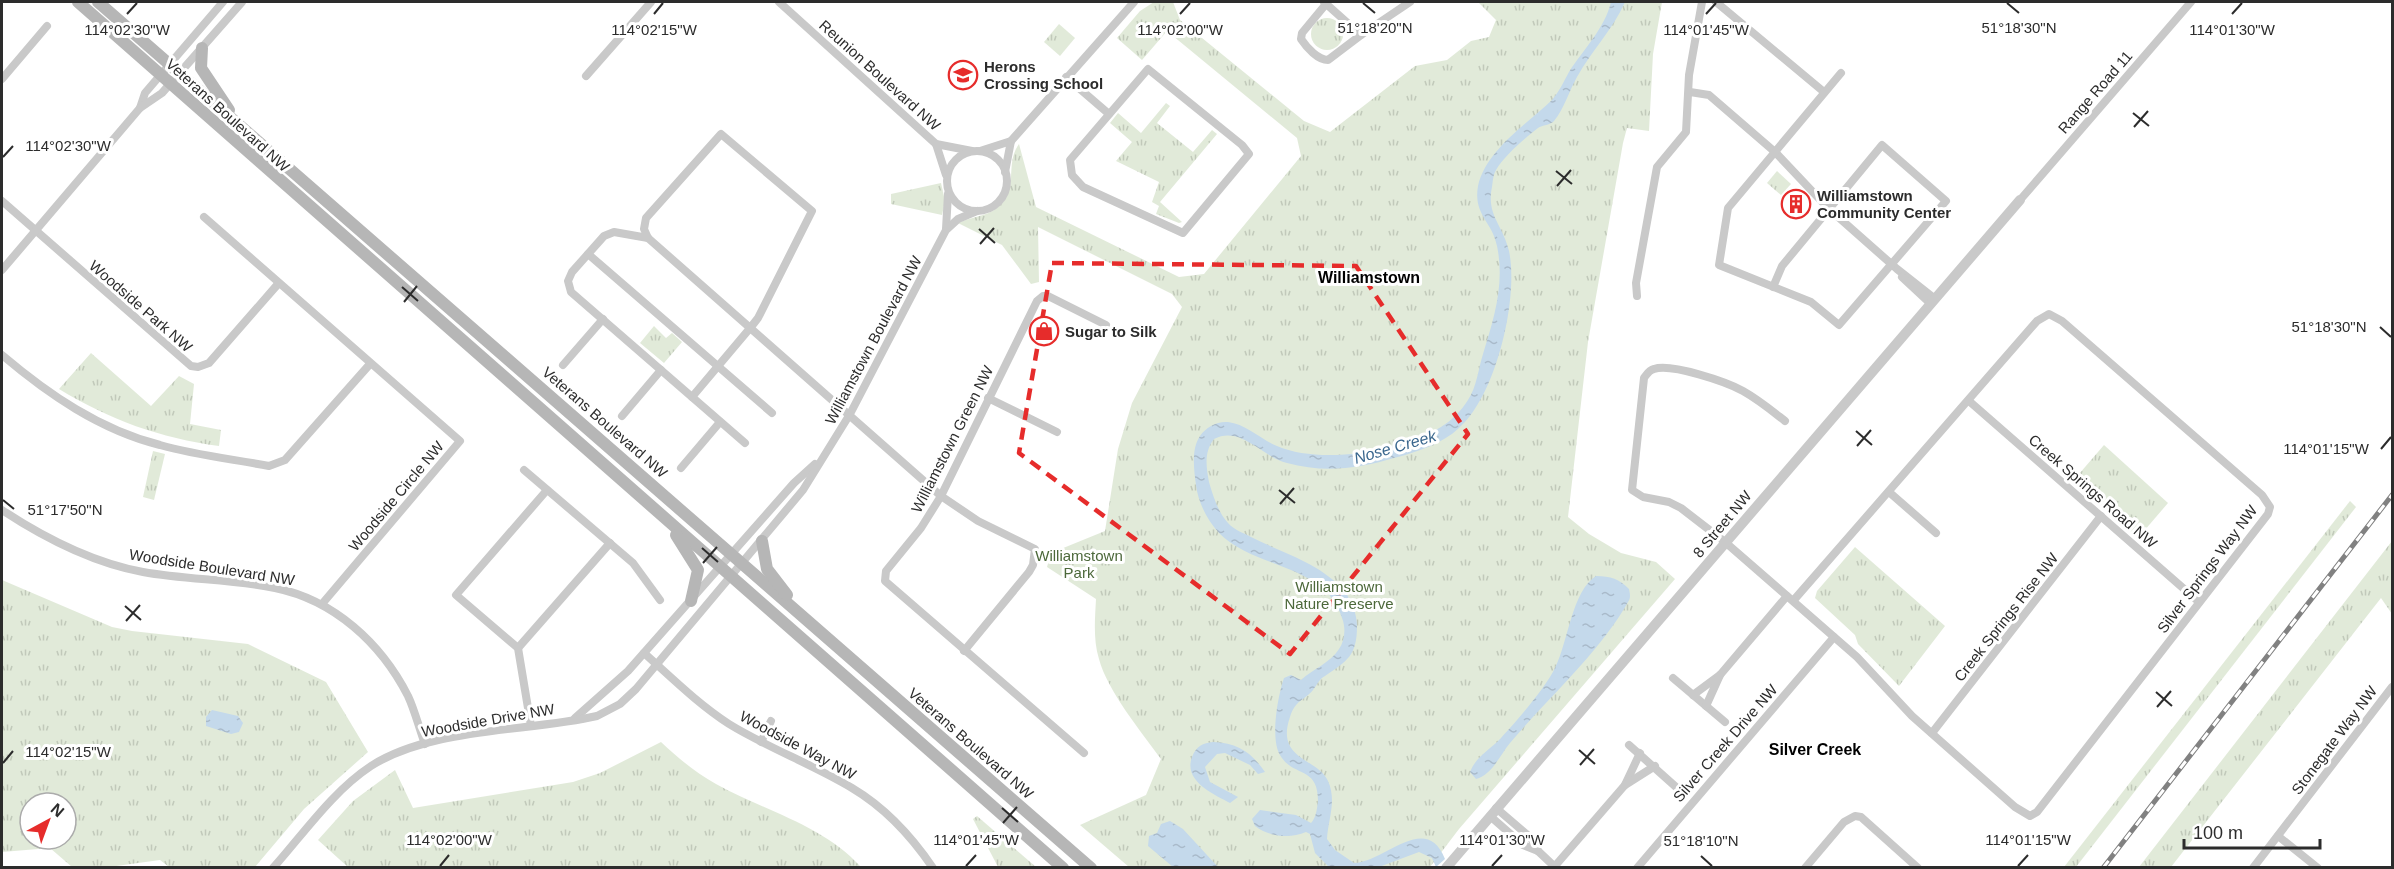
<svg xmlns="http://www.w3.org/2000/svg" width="2394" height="869" font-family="Helvetica,sans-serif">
<defs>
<pattern id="grass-tufts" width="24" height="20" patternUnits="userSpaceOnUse" patternTransform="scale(1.5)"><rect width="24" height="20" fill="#e1ead9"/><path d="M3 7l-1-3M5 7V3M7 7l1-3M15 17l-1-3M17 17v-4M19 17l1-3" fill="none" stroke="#c1c9ba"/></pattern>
<pattern id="water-ripples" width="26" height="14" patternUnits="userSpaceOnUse" patternTransform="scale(1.5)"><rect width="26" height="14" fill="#c4d9eb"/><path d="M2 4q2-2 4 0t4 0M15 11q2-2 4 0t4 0" fill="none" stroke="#a9baca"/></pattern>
</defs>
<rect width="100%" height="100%" fill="#fff"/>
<g fill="url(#grass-tufts)" fill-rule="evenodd">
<path d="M1154 2H1173L1180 20 1304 121 1330 132 1415 66 1447 60 1471 41 1489 37 1496 20 1478 2H1662L1653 54 1649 131 1627 128 1623 143 1588 342 1568 517 1589 534 1621 553 1656 562 1675 579 1459 829 1430 867H1129L1080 825 1146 795 1161 759C1142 733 1107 690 1099 659 1093 640 1095 618 1096 599L1047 567 1051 553 1105 531 1118 449 1132 403 1182 307 1172 294 1038 227 1039 282 1031 284 1002 245 958 223C971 217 987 216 997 208 1020 190 1004 164 1019 144L1036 207 1179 277 1204 274 1301 156 1297 138 1167 31 1142 60 1117 38 1140 11Z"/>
<circle cx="1327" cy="34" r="16"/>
<polygon points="1059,24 1075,38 1060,56 1044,42"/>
<polygon points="1166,103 1170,106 1157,123 1193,152 1212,130 1217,134 1160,202 1182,222 1179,223 1156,214 1159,206 1152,202 1159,182 1116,161 1132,142 1110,123 1118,113 1141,133"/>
<polygon points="1777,171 1791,184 1781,195 1767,183"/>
<polygon points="941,183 945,201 942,215 891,204 891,194"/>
<polygon points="654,326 666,338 672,333 682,342 664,363 640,343"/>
<path d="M91 353 151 406 179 376 194 384 190 424 221 430 219 446C160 438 110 420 59 389Z"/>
<polygon points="2104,445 2168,503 2138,538 2073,481"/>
<polygon points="153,451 165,454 154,500 143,497"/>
<polygon points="2350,501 2356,507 2076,867 2064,867"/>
<polygon points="2392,541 2392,614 2381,598 2171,867 2139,867"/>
<polygon points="1855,547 1945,626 1899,686 1858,644 1855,635 1815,598 1817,591"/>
<path d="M2 580 112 627 132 631 248 644 326 682 368 752 304 809 255 867H169L160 860 109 867H72L50 848 2 852ZM30 803H66V839H30Z"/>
<path d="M661 742C678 758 696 773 716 784 765 811 823 825 861 867L349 868 318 840 353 801 395 770 413 808 573 782 600 773Z"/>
<polygon points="977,816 1036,867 998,867 973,819"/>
</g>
<g fill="url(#water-ripples)">
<path d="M1611 2H1625C1612 31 1592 50 1577 77 1569 91 1564 109 1554 121 1551 125 1542 125 1538 128 1525 138 1504 156 1496 170 1493 175 1493 181 1492 187 1486 215 1503 225 1509 251 1519 298 1496 396 1459 428 1442 444 1417 452 1394 458 1358 469 1323 473 1287 463 1262 457 1241 425 1214 439 1204 452 1206 466 1209 482 1213 496 1218 512 1228 523 1234 530 1244 533 1251 537 1284 554 1321 563 1345 592 1352 601 1357 615 1357 626 1357 656 1347 661 1325 676 1319 679 1317 685 1313 690 1304 701 1296 699 1290 717 1275 760 1318 758 1328 781 1337 801 1328 819 1327 839L1335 850 1354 863C1385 862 1426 811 1445 859L1436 867 1432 858 1419 852 1379 867H1329L1315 853 1310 834 1306 832C1290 839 1269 837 1255 826L1252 819 1260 810 1296 815 1311 823C1316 818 1317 809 1318 801 1318 765 1293 778 1280 755 1270 739 1278 695 1284 678L1291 675 1301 680C1313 669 1330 663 1339 649 1345 640 1346 628 1342 618 1326 564 1254 569 1219 533 1207 520 1198 502 1196 485 1194 470 1191 449 1200 436 1206 427 1217 421 1228 422 1246 424 1260 439 1277 446 1321 465 1400 452 1441 427 1452 420 1461 411 1468 400 1477 386 1478 370 1483 354 1494 318 1505 284 1497 246 1492 221 1473 215 1478 186 1486 150 1527 124 1552 100 1559 92 1564 81 1569 72 1583 50 1605 28 1611 2Z"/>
<path d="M1596 576C1611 576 1619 579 1629 589 1630 594 1631 598 1628 602 1600 652 1547 699 1510 743 1500 755 1492 775 1476 779L1470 772C1477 755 1489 751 1501 738 1516 722 1546 687 1555 668 1568 642 1572 591 1596 576Z"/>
<polygon points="212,710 238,716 243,723 239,732 231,734 206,726 206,717"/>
<path d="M1213 742C1238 743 1251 752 1265 772L1258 774 1250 765 1225 753 1217 754 1205 767 1210 782 1238 797 1230 803C1213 794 1183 781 1192 757 1196 746 1203 743 1213 742Z"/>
<polygon points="1170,821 1183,829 1218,867 1173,867 1148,846 1149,836 1157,833 1161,824"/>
</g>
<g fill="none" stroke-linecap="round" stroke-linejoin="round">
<g stroke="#c9c9c9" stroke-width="8">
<polyline points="779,2 936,144 972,151"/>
<polyline points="1324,2 1361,35 1410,2"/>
<polyline points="1716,2 1824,92"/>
<path d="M1326 4 1302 33 1301 39C1307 48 1318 60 1328 60L1361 35"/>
<polygon points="1148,69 1242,145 1249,154 1183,233 1083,187 1072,175 1070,160"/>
<polyline points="586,76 651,2"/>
<polyline points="1066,77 1109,114"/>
<polyline points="2,79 47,26"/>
<polyline points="1690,92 1709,95 1775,152 1828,208 1897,269 1935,299"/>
<polyline points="140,108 145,93 223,2"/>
<polyline points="936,144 946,175"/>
<circle cx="977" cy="181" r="30"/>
<polyline points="980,151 1011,141"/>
<polyline points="1005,172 1011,141 1134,2"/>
<polyline points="2020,200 2191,2"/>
<polyline points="2,201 191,366 198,367 209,363 278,284"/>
<polyline points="204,217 460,441 322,604"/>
<polyline points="946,229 948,194"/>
<polyline points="648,238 614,232 604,236 572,272 568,281 571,292 745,443"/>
<polyline points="588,254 772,413"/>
<polyline points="2,270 140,108 162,93 242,2"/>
<polyline points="1902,277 1931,304"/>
<polyline points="1773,287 1782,266 1882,145 1946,201 1839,325 1811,302 1719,265 1728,208 1841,73"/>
<polyline points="1637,296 1636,283 1657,167 1686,132 1689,75 1702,2"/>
<path d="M2 355C48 394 100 430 160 445 195 455 232 459 269 466L285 460 370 364"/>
<polyline points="563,365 603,319"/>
<polyline points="692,397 751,327 758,318 812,211 721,134 646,218 644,229 648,238 941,496 978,521 1035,549 1033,565 1029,572 964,651"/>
<polyline points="988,398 1057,432"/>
<polyline points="1969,401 2199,602"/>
<polyline points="622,416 661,370"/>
<path d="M1785 421C1771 410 1759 400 1743 391 1727 382 1671 363 1654 369 1649 370 1647 374 1644 378L1632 490 1643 497 1669 502 1681 508 1725 542 1857 657 1912 716 2015 807 2030 816 2037 812 2268 514 2270 507 2262 495 2062 321 2049 314 2037 321 1793 601"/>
<polyline points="681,468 720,422"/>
<polyline points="524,470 633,563 660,600"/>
<polyline points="1889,492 1936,533"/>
<path d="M2 510C43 537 94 563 143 572 187 580 231 579 275 588 334 600 381 643 408 696 415 711 419 728 425 744"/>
<polyline points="518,648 610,543"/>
<path d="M644 653C671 677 698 704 729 724 768 748 812 764 852 788 884 807 912 837 933 868"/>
<polyline points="1673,678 1725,722"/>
<polyline points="1693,695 1720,675 1787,596"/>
<polyline points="1706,706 1720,675"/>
<polyline points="575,718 628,671 794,483 815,464"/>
<polyline points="531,726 518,648 456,595 547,490"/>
<polyline points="1932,733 2101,516"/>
<polyline points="761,742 771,721"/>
<polyline points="1629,745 1676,787"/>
<polyline points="1084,753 885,581 886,571 921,528 941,496 1037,301 1043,296 1048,296 1106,325"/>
<polyline points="1625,785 1640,753"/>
<polyline points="1496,808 1531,838 1538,851 1556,868"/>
<polyline points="1490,816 1523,845 1538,851"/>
<polyline points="2278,836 2318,868"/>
<polyline points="1555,866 1625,785 1655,766"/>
<path d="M273 868C304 833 333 791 371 766 432 727 528 732 597 716L620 704 636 689 803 490 850 414 946 230 958 219 977 211"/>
<polyline points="1637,868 1834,637"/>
<polyline points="1805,868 1844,822 1855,816 1861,817 1918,868"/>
<polyline points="2253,868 2392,687"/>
</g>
<polyline stroke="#c9c9c9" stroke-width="10" points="1446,868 2020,200"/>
<g stroke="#b6b6b6" stroke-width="12">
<polyline points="78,2 1063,868"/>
<polyline points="98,2 1091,868"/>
<polyline points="202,48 201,68 229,110"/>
<polyline points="676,535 698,570 691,601"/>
<polyline points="762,541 767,569 787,595"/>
</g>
<g stroke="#818181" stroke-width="5">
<polyline id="rail" points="2103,868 2392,495"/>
</g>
<use href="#rail" stroke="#fff" stroke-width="3" stroke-dasharray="9" stroke-linecap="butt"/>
</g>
<path fill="none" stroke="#e62c2b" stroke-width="4.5" stroke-dasharray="12 8" stroke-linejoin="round" d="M1052 263 1356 266 1468 434 1290 654 1019 453Z"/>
<path fill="none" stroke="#2c2c2c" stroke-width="2" d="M1363 3 1375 13M2007 3 2019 13M127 14 137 3M654 14 663 3M1180 14 1190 3M1706 14 1716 3M2232 14 2242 3M2133 113 2149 126M2134 127 2148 111M3 157 13 146M1556 171 1572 184M1557 186 1571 170M979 229 995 243M980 244 994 228M402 287 418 301M404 302 417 286M2380 327 2391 337M1856 431 1872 445M1857 446 1871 430M2381 449 2391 437M1279 490 1295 503M3 500 14 509M1280 504 1294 488M702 548 718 562M703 563 717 547M125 606 141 620M126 621 140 605M2156 692 2172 706M2157 707 2171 691M1579 750 1595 764M3 763 13 751M1580 765 1594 749M1002 808 1018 822M1003 823 1017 807M1701 856 1712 866M440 866 449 855M966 866 976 855M1492 866 1502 855M2018 866 2028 855"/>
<defs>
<g id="school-ring" transform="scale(1.5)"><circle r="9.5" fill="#fff" stroke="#e62c2b" stroke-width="1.5"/><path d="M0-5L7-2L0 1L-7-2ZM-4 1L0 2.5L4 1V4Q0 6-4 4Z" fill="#e62c2b"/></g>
<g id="building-ring" transform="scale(1.5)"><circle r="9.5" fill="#fff" stroke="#e62c2b" stroke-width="1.5"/><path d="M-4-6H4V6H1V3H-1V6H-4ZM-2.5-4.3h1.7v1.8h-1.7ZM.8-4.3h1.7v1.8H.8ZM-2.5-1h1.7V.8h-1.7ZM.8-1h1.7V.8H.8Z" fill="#e62c2b"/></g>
<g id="shop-ring" transform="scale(1.5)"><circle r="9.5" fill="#fff" stroke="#e62c2b" stroke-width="1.5"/><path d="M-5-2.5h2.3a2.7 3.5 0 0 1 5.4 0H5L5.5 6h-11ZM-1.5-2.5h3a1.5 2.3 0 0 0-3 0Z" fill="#e62c2b"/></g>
</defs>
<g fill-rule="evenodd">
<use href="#school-ring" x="963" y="75"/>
<use href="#building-ring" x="1796" y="204"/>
<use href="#shop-ring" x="1044" y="331"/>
</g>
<g text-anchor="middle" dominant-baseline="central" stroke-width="6" stroke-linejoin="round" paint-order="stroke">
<g font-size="15" font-weight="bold" fill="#2c2c2c" stroke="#fff" text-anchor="start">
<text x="984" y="66">Herons<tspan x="984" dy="17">Crossing School</tspan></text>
<text x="1817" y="195">Williamstown<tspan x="1817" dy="17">Community Center</tspan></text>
<text x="1065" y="331">Sugar to Silk</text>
</g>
<g font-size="15" fill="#2c2c2c" stroke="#fff">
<text transform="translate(880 75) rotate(42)">Reunion Boulevard NW</text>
<text transform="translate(2095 92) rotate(-49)">Range Road 11</text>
<text transform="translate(228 115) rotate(42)">Veterans Boulevard NW</text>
<text transform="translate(141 306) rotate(41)">Woodside Park NW</text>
<text transform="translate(873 340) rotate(-62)">Williamstown Boulevard NW</text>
<text transform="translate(605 422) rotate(41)">Veterans Boulevard NW</text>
<text transform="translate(952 439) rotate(-63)">Williamstown Green NW</text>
<text transform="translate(2093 491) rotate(41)">Creek Springs Road NW</text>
<text transform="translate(396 496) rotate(-50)">Woodside Circle NW</text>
<text transform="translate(1722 524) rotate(-50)">8 Street NW</text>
<text transform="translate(212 567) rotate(9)">Woodside Boulevard NW</text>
<text transform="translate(2207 569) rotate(-53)">Silver Springs Way NW</text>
<text transform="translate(2006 617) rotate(-52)">Creek Springs Rise NW</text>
<text transform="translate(488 720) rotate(-10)">Woodside Drive NW</text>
<text transform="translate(2334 740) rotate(-53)">Stonegate Way NW</text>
<text transform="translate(971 743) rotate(41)">Veterans Boulevard NW</text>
<text transform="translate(1725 743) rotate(-49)">Silver Creek Drive NW</text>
<text transform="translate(798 745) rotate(28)">Woodside Way NW</text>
</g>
<g font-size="15" fill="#4c683a" stroke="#fff">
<text x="1079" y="555">Williamstown<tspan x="1079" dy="17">Park</tspan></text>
<text x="1339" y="586">Williamstown<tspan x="1339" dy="17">Nature Preserve</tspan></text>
</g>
<g font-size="16" font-weight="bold" fill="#000" stroke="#fff">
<text x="1369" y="277">Williamstown</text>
<text x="1815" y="749">Silver Creek</text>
</g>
<g font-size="16" font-style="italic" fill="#3a678e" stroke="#fff">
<text transform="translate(1395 447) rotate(-16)">Nose Creek</text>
</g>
</g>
<g font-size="15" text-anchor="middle" fill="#2c2c2c" stroke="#fff" stroke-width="6" stroke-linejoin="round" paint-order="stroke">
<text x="1375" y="33">51°18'20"N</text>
<text x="2019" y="33">51°18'30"N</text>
<text x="127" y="35">114°02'30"W</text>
<text x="654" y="35">114°02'15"W</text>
<text x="1180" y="35">114°02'00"W</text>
<text x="1706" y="35">114°01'45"W</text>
<text x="2232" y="35">114°01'30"W</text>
<text x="68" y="151">114°02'30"W</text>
<text x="2329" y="332">51°18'30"N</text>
<text x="2326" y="454">114°01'15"W</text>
<text x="65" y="515">51°17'50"N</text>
<text x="68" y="757">114°02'15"W</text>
<text x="449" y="845">114°02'00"W</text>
<text x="976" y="845">114°01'45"W</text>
<text x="1502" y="845">114°01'30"W</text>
<text x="2028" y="845">114°01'15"W</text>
<text x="1701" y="846">51°18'10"N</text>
</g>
<rect width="2394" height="869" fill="none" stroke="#2c2c2c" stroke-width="6"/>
<g transform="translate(48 821) rotate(41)"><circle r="28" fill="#ffffff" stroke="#ababab" stroke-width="1.5"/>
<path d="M0-4.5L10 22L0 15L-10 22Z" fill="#e62c2b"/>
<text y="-9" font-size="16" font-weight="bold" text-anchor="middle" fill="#2c2c2c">N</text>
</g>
<path d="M2184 839v9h136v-9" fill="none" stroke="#2c2c2c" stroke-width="3"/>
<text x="2193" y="839" font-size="18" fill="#2c2c2c" stroke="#ffffff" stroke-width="4.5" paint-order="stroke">100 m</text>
</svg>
